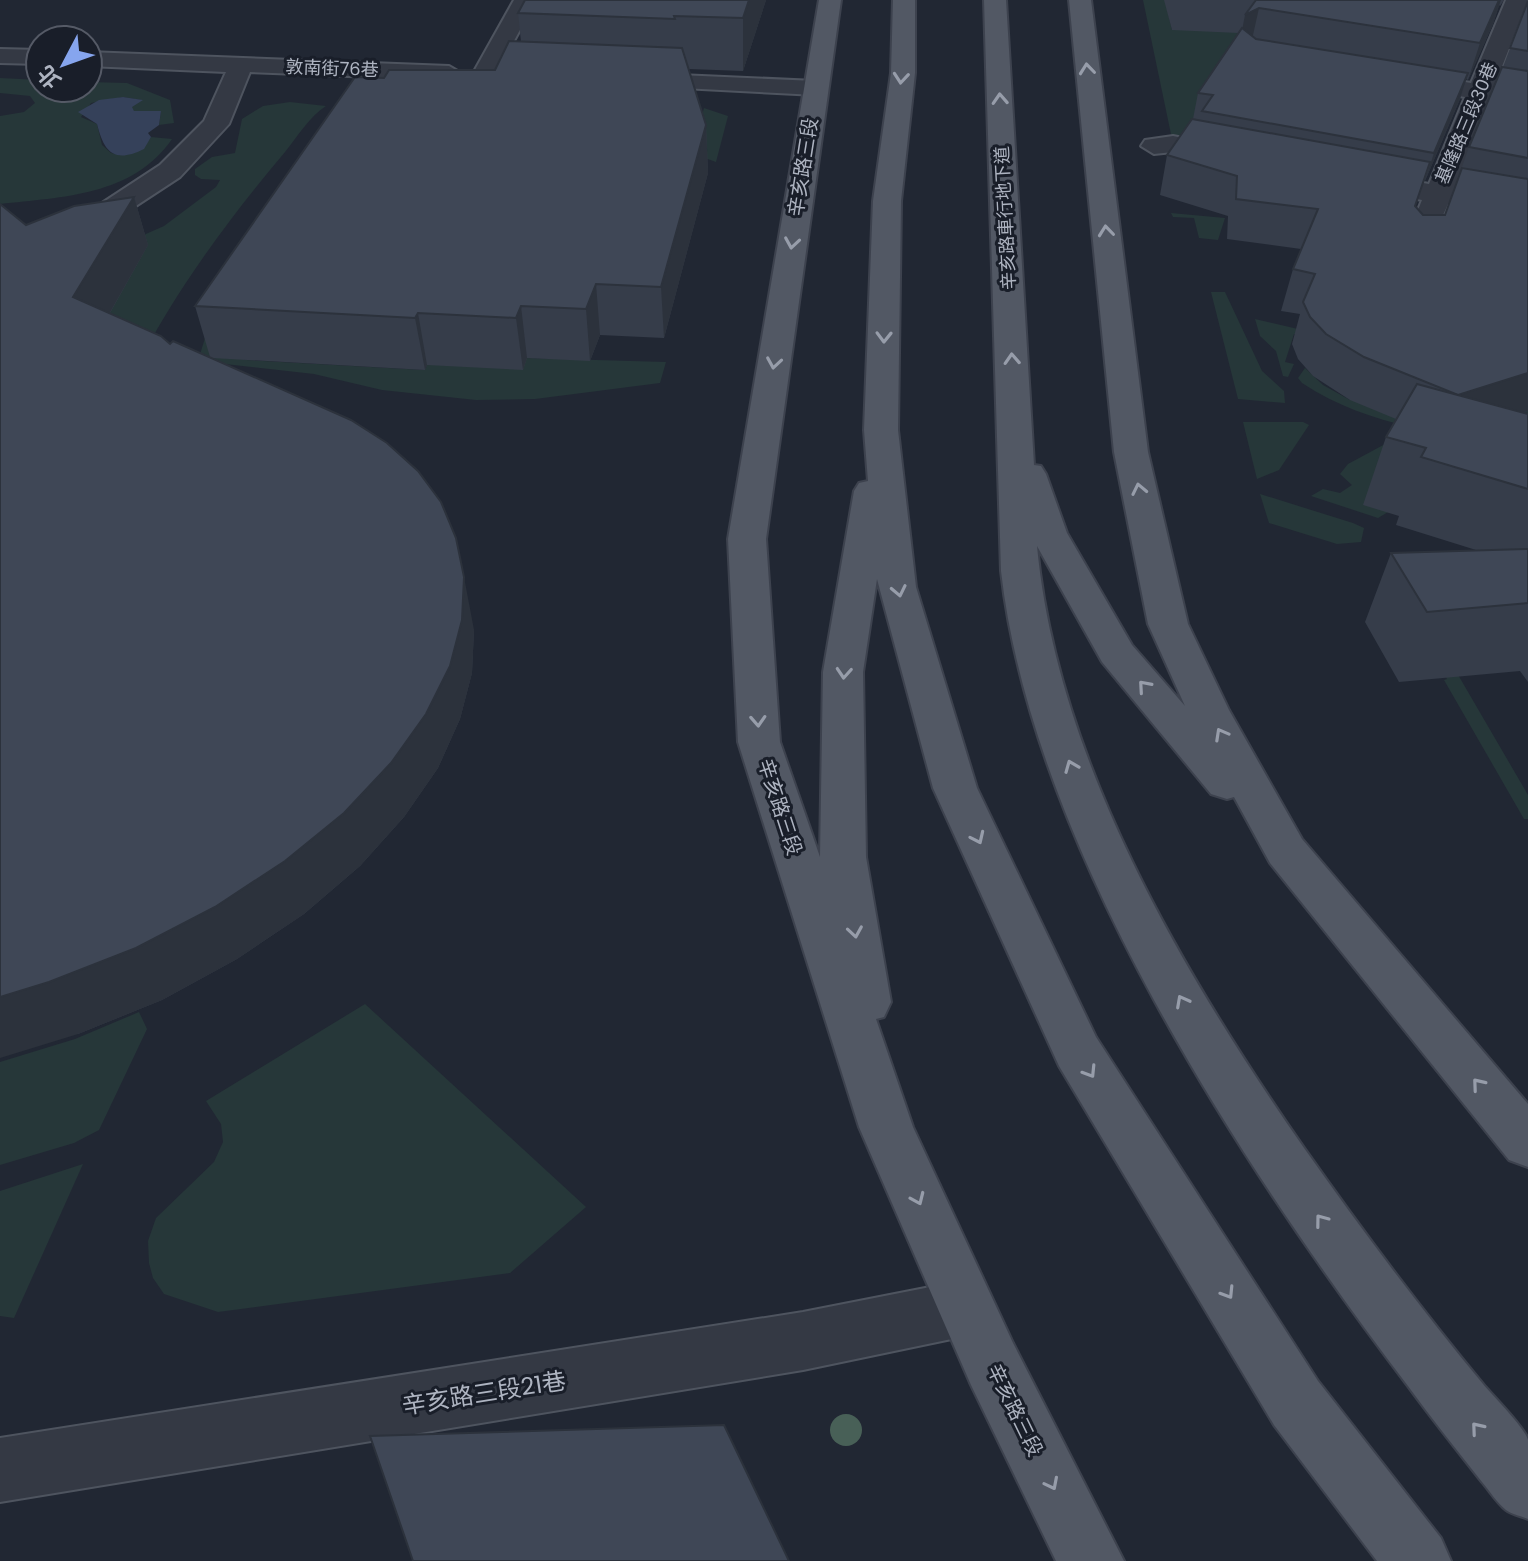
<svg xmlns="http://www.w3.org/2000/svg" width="1528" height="1561" font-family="Poppins,'Noto Sans TC',sans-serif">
<rect width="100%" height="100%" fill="#212733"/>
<g fill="#263739">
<polygon points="1143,0 1165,0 1172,30 1275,18 1200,134 1172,139"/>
<path d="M0 78 40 80V88H88V82L127 83 170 100 174 123 159 125 161 111H134L131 107 141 100 123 97 91 103 81 117 97 124 102 145 111 153C130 157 141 153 151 137L172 139C133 196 62 197 0 204V116L24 112 35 103 30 96 0 93Z"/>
<path d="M290 102 326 106C310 116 297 137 285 152 227 221 172 295 132 376L82 305C123 287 136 290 130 241L164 226 216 187 220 180 201 179 195 175V169L212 157 235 153 242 119 263 106Z"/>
<polygon points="704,108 728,116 716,162 705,158 697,132"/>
<polygon points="1171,213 1225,218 1218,240 1199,238 1194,218 1173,217"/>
<polygon points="1211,292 1225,292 1262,371 1284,391 1285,403 1238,399"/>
<polygon points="1255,319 1324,335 1322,340 1294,334 1285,362 1294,364 1288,377 1283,376 1276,351 1260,336"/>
<polygon points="205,338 246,360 424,370 427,365 527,358 666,362 660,383 535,399 476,400 382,390 314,374 198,361"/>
<path d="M1305 368 1323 385 1350 400 1528 378V450C1448 431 1373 430 1302 383L1298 378Z"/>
<polygon points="1243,422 1303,422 1309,425 1279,470 1257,479"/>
<polygon points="1387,443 1388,512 1378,518 1311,496 1323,489 1340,493 1352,485 1340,474 1348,464"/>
<polygon points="1260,494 1353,523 1364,528 1361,542 1337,544 1269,523"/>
<polygon points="1450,661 1528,795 1528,819 1524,819 1444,680 1447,679 1437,662"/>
<polygon points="365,1004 586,1207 510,1273 218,1312 164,1294 153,1278 149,1263 148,1241 156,1218 214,1162 223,1142 221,1124 206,1101"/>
<polygon points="139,1012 147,1029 99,1130 74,1143 0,1165 0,1062 75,1039"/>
<polygon points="83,1164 14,1318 0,1316 0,1191"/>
</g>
<path fill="#35415a" d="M123 97 143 100 132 107 134 111H161L159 125 148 133 151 137 144 149C114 164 104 152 97 124L78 112 99 100Z"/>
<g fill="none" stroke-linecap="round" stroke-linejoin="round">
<g stroke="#4e545f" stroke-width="4">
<g id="minor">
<polygon points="514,0 536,0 493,80 475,80 472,75"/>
<polygon points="1506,0 1528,0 1494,87 1528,93 1528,107 1489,101 1454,189 1528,203 1528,219 1448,204 1438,226 1418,226 1414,220 1422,200 1351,186 1347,180 1351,174 1361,172 1429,184 1465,97 1403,86 1391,79 1403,72 1471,83"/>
<polygon points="0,49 40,50 40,64 0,63"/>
<polygon points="88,52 449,66 461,73 449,80 250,72 229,124 180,177 90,236 70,236 66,230 70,224 160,165 204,121 226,72 88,66"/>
<polygon points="634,73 816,81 828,88 816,95 625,85 622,80"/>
<polygon points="1173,136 1244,150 1248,156 1244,162 1235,164 1173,152 1154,154 1141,146 1145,140"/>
<polygon points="966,1280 987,1288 995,1308 987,1328 966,1336 803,1370 0,1502 0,1438 803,1312"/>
</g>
</g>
<g stroke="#3d424e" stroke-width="4">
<g id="major">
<polygon points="819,0 841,0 766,539 780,742 820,857 823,672 854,491 859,483 868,481 864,430 873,201 891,73 893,0 915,0 915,73 901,201 898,430 916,587 977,788 1096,1037 1318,1381 1441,1538 1451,1561 1377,1561 1274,1425 1059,1066 933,788 877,579 863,672 866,857 891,1002 884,1017 876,1019 913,1127 1013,1343 1124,1561 1056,1561 971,1385 859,1127 738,742 728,539"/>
<path d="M984 0H1006L1034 465 1041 466 1046 474 1067 533 1132 645 1185 706 1148 624 1114 452 1069 0H1091L1148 452 1188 624 1229 710 1302 839 1528 1104V1167L1509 1160 1270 863 1234 797 1227 799 1211 794 1102 662 1037 546C1057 761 1183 974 1304 1148 1361 1229 1420 1308 1483 1384 1493 1396 1525 1428 1528 1440 1528 1464 1528 1495 1528 1519 1521 1516 1511 1514 1506 1510 1497 1503 1489 1490 1482 1482 1457 1450 1432 1419 1408 1386 1243 1169 1032 846 1001 571Z"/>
</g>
</g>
<use href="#minor" fill="#343944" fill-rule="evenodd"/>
<use href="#major" fill="#525864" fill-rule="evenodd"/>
</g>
<circle fill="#486057" cx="846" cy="1430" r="16"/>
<g fill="#363d4a">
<polygon points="766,0 743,71 689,69 706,125 708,173 664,338 600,335 590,361 527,358 523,370 427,365 425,370 212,358 474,630 472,673 460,719 438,768 404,817 360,866 304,914 237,959 162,1000 78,1034 26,225 134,197 148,245 110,313 170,344 210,357 195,306 384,78 495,70 521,42 518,13"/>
<polygon points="1164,0 1504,0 1500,6 1499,5 1493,24 1468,80 1466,79 1460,99 1425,181 1424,180 1415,206 1423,215 1445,215 1469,147 1503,67 1528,1 1528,411 1522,413 1528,414 1528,682 1520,671 1399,682 1365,622 1391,553 1476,550 1396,525 1399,516 1363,505 1386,437 1396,419 1350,400 1313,376 1298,359 1292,344 1300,314 1281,311 1293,269 1301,249 1227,239 1228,216 1160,195 1167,155 1193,119 1198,93 1239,33 1172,30"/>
</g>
<g fill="#2c323c">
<polygon points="749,0 766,0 743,71 743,18"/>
<polygon points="1499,0 1501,0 1493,24 1468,80 1480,43"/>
<polygon points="1259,8 1251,44 1238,51 1245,15"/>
<polygon points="1468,73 1460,99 1425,181 1434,153"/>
<polygon points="706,125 708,173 664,338 661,287"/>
<polygon points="134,197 148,245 91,346 73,297"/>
<polygon points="596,284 600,335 590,361 586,309"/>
<polygon points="521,306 527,358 523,370 516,318"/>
<polygon points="418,313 427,365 425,370 415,318"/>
<polygon points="1528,373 1528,411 1442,438 1458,395"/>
<polygon points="464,577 474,630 472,673 460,719 438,768 404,817 360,866 304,914 237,959 162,1000 78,1034 0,1058 0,997"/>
</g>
<g fill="#3f4756" stroke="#2c323c" stroke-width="2">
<polygon points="525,0 749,0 743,18 674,16 675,19 518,13"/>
<polygon points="1256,0 1499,0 1480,43 1259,8 1245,15"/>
<polygon points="1528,1 1528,51 1510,48"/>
<polygon points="1242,28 1256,39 1468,73 1434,153 1202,111 1213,95 1198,93"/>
<polygon points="509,41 682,48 706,125 661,287 596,284 586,309 521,306 516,318 418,313 415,318 195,306 355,77 384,78 389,70 495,70"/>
<polygon points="1502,67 1528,71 1528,158 1469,147"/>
<polygon points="1192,119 1430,162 1415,206 1423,215 1445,215 1462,168 1528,179 1528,373 1458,395 1364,357 1326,334 1310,317 1303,302 1315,274 1293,269 1318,209 1236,199 1237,176 1167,155"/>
<polygon points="134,197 73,297 161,336 170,344 173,341 351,420 387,443 418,471 441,502 456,538 464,577 462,620 450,666 426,714 391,763 344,813 285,861 215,907 136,948 49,982 0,997 0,204 26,225 74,206"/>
<polygon points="1417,384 1528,414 1528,489 1421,457 1426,448 1386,437"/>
<polygon points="1528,549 1528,603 1427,612 1391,553"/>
<polygon points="724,1425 789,1561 413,1561 370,1436"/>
</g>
<defs><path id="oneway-chevron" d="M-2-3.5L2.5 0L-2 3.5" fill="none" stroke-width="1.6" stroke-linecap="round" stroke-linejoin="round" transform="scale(2)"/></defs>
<g stroke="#979daa">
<use href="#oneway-chevron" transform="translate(1087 69) rotate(-96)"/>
<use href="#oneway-chevron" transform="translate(901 78) rotate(95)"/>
<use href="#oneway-chevron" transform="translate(1000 99) rotate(-93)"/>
<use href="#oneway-chevron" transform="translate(1106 231) rotate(-96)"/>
<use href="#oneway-chevron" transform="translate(792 243) rotate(99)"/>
<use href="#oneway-chevron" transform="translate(884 337) rotate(91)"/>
<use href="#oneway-chevron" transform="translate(1012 359) rotate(-93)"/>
<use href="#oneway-chevron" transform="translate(774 363) rotate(99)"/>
<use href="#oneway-chevron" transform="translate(1139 489) rotate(-102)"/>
<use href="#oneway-chevron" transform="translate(899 591) rotate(78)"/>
<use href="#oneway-chevron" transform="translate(844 673) rotate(94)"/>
<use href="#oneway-chevron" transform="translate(1144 686) rotate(-131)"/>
<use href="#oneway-chevron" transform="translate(758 721) rotate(87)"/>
<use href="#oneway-chevron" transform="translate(1221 734) rotate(-119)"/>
<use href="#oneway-chevron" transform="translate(1071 766) rotate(-112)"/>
<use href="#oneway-chevron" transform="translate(978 838) rotate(65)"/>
<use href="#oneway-chevron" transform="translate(855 932) rotate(81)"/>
<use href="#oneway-chevron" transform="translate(1182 1001) rotate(-118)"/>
<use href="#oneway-chevron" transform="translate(1090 1072) rotate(58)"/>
<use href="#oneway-chevron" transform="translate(1478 1084) rotate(-130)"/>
<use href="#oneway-chevron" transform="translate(918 1199) rotate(66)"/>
<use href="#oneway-chevron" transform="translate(1321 1220) rotate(-127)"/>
<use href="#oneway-chevron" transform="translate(1228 1293) rotate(58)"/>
<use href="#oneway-chevron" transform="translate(1477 1428) rotate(-130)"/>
<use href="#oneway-chevron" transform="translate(1052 1484) rotate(63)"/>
</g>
<g text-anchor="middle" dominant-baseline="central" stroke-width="6" stroke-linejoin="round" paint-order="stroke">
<g font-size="18" fill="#aeb4c1" stroke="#191e29">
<text transform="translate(332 68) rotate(2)">敦南街76巷</text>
<text transform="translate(1466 123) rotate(-67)">基隆路三段30巷</text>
<text transform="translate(1005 218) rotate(-93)">辛亥路車行地下道</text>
</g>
<g font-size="20" fill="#aeb4c1" stroke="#191e29">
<text transform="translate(803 167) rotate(-81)">辛亥路三段</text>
<text transform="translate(780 807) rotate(72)">辛亥路三段</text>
<text transform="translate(1015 1410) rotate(64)">辛亥路三段</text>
</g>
<g font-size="24" fill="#aeb4c1" stroke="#191e29">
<text transform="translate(484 1393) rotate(-9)">辛亥路三段21巷</text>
</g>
</g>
<g transform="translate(64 64) rotate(229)"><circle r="38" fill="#191e29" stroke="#555a66" stroke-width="2"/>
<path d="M0-6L14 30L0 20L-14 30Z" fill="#86a5ee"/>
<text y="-12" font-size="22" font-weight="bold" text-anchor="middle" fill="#aeb4c1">北</text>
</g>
</svg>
